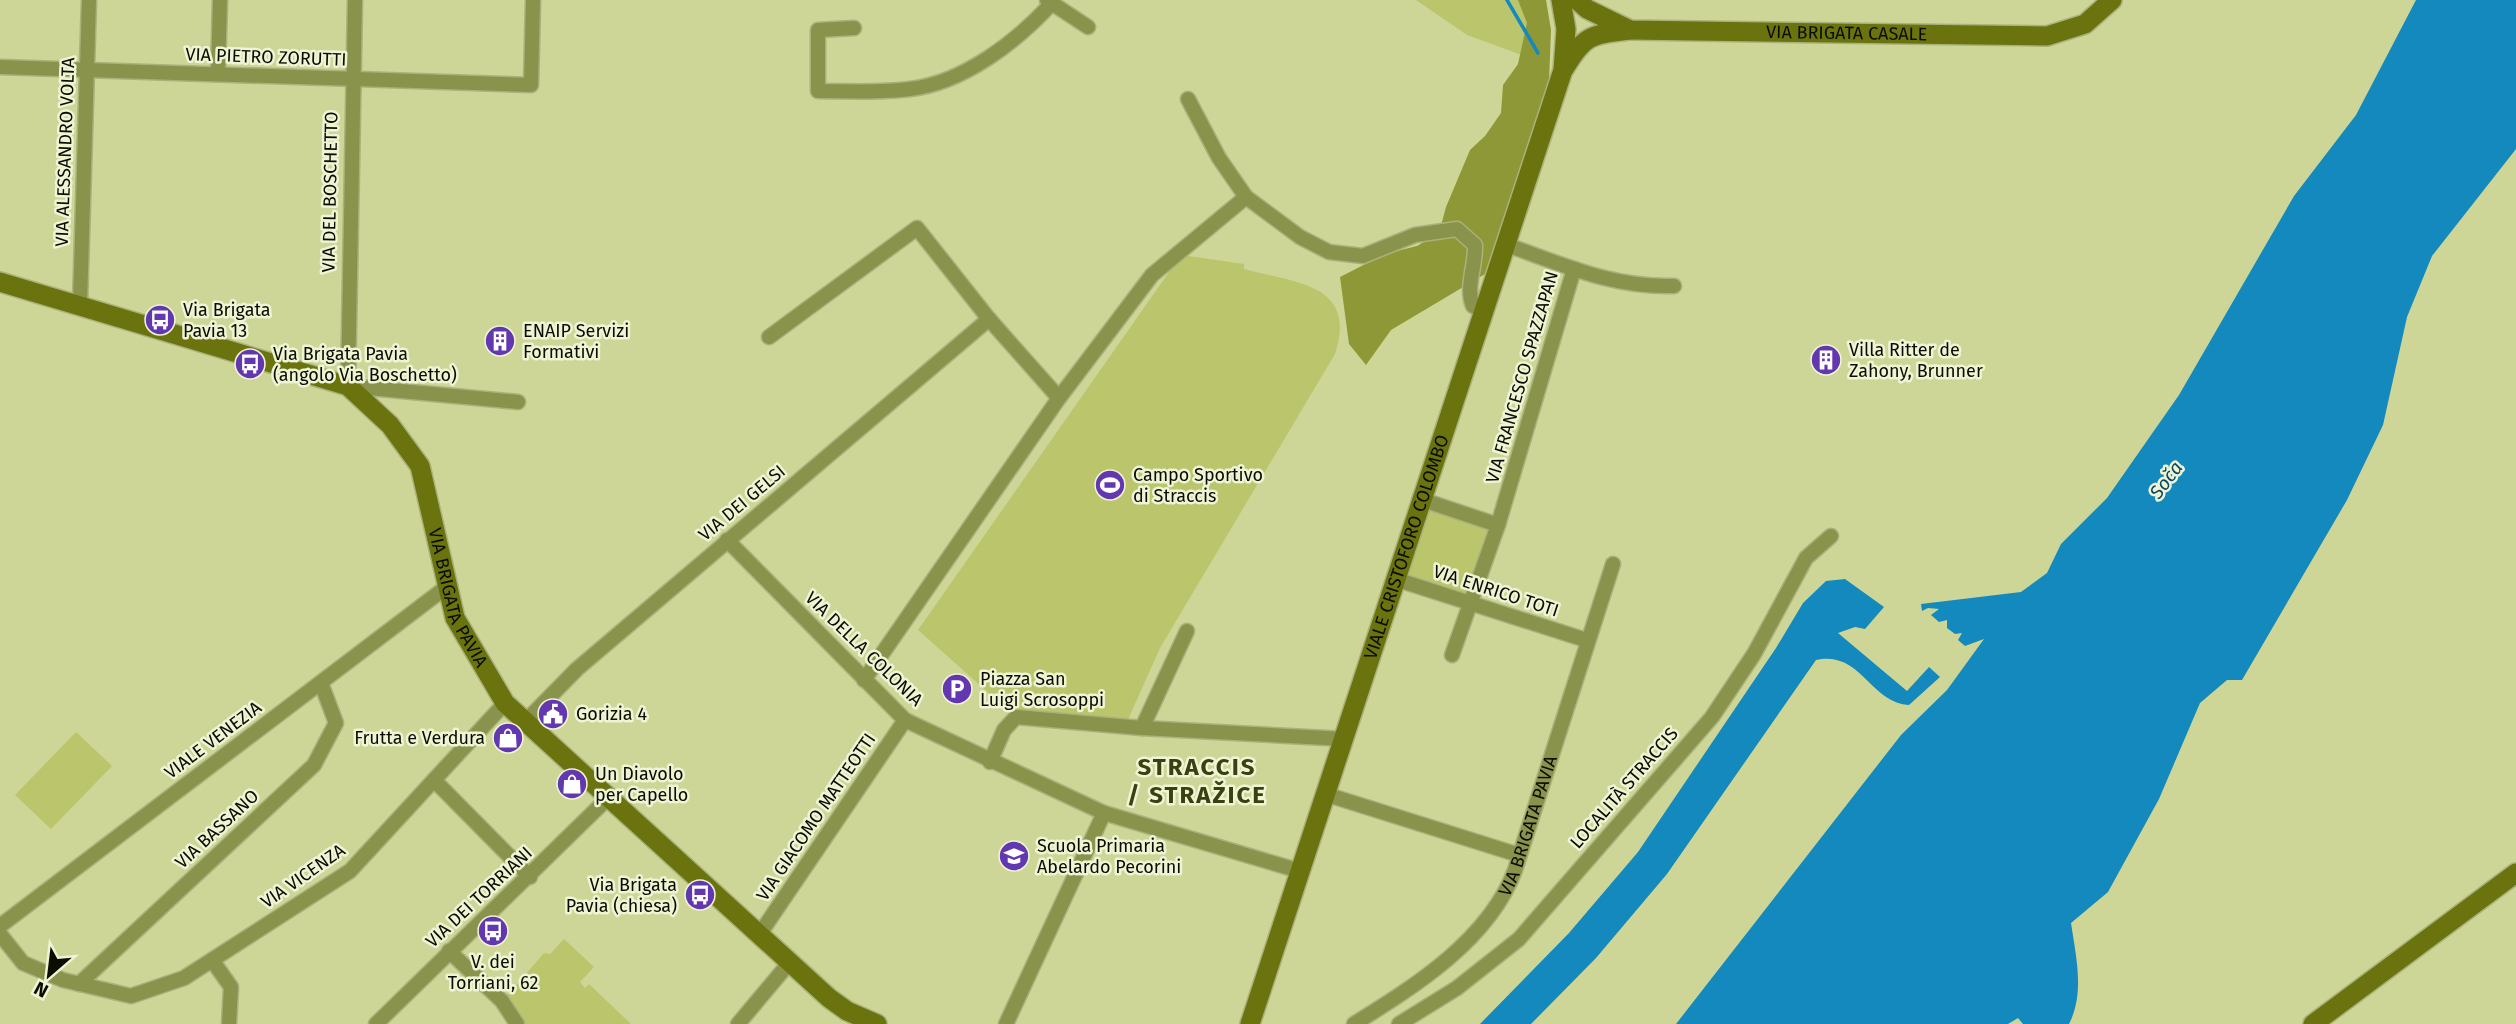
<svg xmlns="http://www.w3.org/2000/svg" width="2516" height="1024" font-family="'Fira Sans',sans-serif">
<rect width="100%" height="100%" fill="#cdd697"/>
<g fill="#bac56c">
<polygon points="1416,0 1541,0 1541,62 1467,35"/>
<path d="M1181 255 1244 264V269C1295 283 1358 283 1335 354L1160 648 1126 724 1009 711 918 630Z"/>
<polygon points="1420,499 1498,525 1470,604 1395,579"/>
<polygon points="76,732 112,766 51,829 15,795"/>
<polygon points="564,939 594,967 580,982 585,988 589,984 631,1024 523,1024 506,997 544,953 550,954"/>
</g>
<polygon fill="#8e9836" points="1518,0 1546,0 1551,30 1549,82 1485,274 1391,330 1366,365 1349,344 1340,277 1385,254 1417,246 1439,233 1446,207 1470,150 1485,136 1501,113 1503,85 1518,64 1527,23"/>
<g fill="#1389bd">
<path d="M2416 0H2516V149L2432 256 2407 317 2383 425 2347 500 2242 680H2227L2200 703 2159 799 2108 892 2071 923C2076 957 2085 993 2069 1024H2023L2018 1018 2008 1024H1676L1901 735 1947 690 1984 639 1965 646 1958 640 1962 633 1955 634 1947 628V620L1939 622 1931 615 1939 609 1928 608 1922 611 1921 604 2021 592 2047 573 2061 544 2107 498 2179 395 2294 196 2356 115Z"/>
<path d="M1845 579 1884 607 1865 629 1855 627 1838 633 1907 691 1929 667 1940 677 1909 705C1870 703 1861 650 1816 660L1667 874 1596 958 1531 1024H1480L1569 933 1638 852 1776 648 1803 603 1826 581Z"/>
</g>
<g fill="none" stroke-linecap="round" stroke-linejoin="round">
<polyline stroke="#1389bd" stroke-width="3.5" points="1507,0 1538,53"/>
<g stroke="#aab27c" stroke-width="17">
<g id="street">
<polyline points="355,0 348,386 518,402"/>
<polyline points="1047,0 1088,27"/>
<path d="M854 28 818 30V91C848 91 880 93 910 89 963 83 1016 42 1051 4"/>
<polyline points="0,67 531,85 533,0"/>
<polyline points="218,73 220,0"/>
<path d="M1188 99 1219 158 1246 197 1300 237 1329 252 1363 256 1415 235 1457 229 1475 245C1476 266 1465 287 1473 306L1486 311"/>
<path d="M1507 245C1564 265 1613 288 1674 286"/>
<polyline points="80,304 89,0"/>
<polyline points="769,337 917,228 989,319 1059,398"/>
<polyline points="1420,499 1498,525"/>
<polyline points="727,540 905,720 1104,813 1300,871"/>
<polyline points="1395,579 1586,640"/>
<polyline points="1452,655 1498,525 1574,269"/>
<polyline points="864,680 1059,398 1152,275 1246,197"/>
<polyline points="525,722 577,669 989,319"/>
<polyline points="1142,728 1187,631"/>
<polyline points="990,762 1004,730 1016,717 1142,728 1345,739"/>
<polyline points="434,780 530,877"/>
<polyline points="1325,794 1519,855"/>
<polyline points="0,926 449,585"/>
<polyline points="0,934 23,963 63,980 131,996 184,978 350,871 505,703"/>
<polyline points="759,935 905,720"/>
<polyline points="449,951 502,1001 517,1024"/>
<polyline points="212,960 231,987 229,1024"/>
<polyline points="79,984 314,765 336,723 321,683"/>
<polyline points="376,1024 609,797"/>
<polyline points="738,1024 790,962"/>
<polyline points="1006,1024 1104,813"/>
<path id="s1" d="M1354 1024C1415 986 1489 940 1515 870L1613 564"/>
<polyline points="1399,1024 1457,988 1519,939 1712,717 1754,654 1806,558 1831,536"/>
</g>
</g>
<g stroke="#aab27c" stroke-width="22">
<g id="secondary">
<path id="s2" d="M1577 0 1587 9 1630 30 2047 36 2085 24 2112 0"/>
<path d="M1564 69C1585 35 1589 35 1629 30"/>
<path id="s3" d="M0 282 348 386 390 425 420 466 455 618 505 703 829 998 847 1011 877 1024"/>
<path id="s4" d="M1250 1024 1563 70 1566 29 1561 0"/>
<polyline points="2313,1024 2516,873"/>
</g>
</g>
<use href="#street" stroke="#8a934c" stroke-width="14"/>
<use href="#secondary" stroke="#6a730d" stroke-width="19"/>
</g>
<defs>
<g id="bus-disc" transform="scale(1.575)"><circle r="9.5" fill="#6337af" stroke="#eef4d4"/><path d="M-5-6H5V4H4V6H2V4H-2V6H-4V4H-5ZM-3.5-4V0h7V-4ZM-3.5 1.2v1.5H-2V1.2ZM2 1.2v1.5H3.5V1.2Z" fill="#fff"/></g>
<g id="building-disc" transform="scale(1.575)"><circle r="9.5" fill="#6337af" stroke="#eef4d4"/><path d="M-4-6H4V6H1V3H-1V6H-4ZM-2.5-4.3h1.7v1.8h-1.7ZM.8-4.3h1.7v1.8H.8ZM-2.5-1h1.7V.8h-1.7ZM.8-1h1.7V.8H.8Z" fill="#fff"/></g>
<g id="stadium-disc" transform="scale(1.575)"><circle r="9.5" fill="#6337af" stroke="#eef4d4"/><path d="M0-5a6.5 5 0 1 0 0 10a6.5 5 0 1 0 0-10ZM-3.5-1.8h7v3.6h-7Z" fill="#fff"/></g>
<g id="parking-disc" transform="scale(1.575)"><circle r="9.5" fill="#6337af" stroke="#eef4d4"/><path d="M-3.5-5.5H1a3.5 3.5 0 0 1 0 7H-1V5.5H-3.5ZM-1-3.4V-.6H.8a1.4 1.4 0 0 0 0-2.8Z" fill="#fff"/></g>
<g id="civic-disc" transform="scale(1.575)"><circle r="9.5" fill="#6337af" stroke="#eef4d4"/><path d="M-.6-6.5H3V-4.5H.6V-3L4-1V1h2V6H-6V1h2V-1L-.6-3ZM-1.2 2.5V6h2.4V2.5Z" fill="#fff"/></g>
<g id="shop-disc" transform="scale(1.575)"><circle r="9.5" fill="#6337af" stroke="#eef4d4"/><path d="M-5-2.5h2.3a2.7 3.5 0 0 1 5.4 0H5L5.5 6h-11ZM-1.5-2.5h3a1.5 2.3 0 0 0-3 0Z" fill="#fff"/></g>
<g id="school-disc" transform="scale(1.575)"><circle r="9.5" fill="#6337af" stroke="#eef4d4"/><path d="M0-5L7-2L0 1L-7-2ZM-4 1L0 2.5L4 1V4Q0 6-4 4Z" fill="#fff"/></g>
</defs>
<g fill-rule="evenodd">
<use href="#bus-disc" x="160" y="320"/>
<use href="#building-disc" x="500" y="341"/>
<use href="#building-disc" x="1826" y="360"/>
<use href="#bus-disc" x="250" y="364"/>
<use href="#stadium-disc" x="1110" y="485"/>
<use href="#parking-disc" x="957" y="689"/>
<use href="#civic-disc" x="553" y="714"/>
<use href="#shop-disc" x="508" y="738"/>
<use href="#shop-disc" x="572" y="784"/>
<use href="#school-disc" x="1014" y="856"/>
<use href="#bus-disc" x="700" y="895"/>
<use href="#bus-disc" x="493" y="931"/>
</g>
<g text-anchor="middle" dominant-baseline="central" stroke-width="5" stroke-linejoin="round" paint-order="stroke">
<g font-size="18" fill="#0b0d00" stroke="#eef4d4">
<text stroke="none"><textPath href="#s2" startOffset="278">VIA BRIGATA CASALE</textPath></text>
<text transform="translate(266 57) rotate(2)">VIA PIETRO ZORUTTI</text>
<text transform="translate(65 152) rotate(-88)">VIA ALESSANDRO VOLTA</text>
<text transform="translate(330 192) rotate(-89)">VIA DEL BOSCHETTO</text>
<text transform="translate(1522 377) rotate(-74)">VIA FRANCESCO SPAZZAPAN</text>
<text transform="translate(742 503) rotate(-40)">VIA DEI GELSI</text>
<text stroke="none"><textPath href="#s4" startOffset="502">VIALE CRISTOFORO COLOMBO</textPath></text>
<text transform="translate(1496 591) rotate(18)">VIA ENRICO TOTI</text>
<text stroke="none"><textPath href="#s3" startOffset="609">VIA BRIGATA PAVIA</textPath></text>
<text transform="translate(864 649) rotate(44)">VIA DELLA COLONIA</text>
<text transform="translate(213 740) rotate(-37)">VIALE VENEZIA</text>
<text transform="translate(1624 788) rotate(-49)">LOCALITÀ STRACCIS</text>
<text transform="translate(816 817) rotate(-56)">VIA GIACOMO MATTEOTTI</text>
<text stroke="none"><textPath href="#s1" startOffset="273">VIA BRIGATA PAVIA</textPath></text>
<text transform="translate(217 829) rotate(-43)">VIA BASSANO</text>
<text transform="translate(303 876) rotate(-35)">VIA VICENZA</text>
<text transform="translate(479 897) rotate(-43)">VIA DEI TORRIANI</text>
</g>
<g font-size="18" fill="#0b0d00" stroke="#eef4d4" text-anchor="start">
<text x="183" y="310">Via Brigata<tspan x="183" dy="21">Pavia 13</tspan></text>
<text x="523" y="331">ENAIP Servizi<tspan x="523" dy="21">Formativi</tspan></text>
<text x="1849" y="350">Villa Ritter de<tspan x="1849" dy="21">Zahony, Brunner</tspan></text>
<text x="273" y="354">Via Brigata Pavia<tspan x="273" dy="21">(angolo Via Boschetto)</tspan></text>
<text x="1133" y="475">Campo Sportivo<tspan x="1133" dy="21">di Straccis</tspan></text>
<text x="980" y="679">Piazza San<tspan x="980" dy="21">Luigi Scrosoppi</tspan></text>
<text x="576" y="714">Gorizia 4</text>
<text x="485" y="738" text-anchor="end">Frutta e Verdura</text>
<text x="595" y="774">Un Diavolo<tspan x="595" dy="21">per Capello</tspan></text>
<text x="1037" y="846">Scuola Primaria<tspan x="1037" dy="21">Abelardo Pecorini</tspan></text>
<text x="677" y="885" text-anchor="end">Via Brigata<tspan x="677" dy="21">Pavia (chiesa)</tspan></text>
<text x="493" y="962" text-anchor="middle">V. dei<tspan x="493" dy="21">Torriani, 62</tspan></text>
</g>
<g font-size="19" font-style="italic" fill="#0c4762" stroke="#eef4d4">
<text transform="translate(2166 480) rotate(-53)">Soča</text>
</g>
<g font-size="24" font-weight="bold" letter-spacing="2" fill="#3b4011" stroke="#eef4d4">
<text x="1197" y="767">STRACCIS<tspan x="1197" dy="28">/ STRAŽICE</tspan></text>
</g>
</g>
<g transform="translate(49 975) rotate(208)" stroke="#eef4d4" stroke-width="5" paint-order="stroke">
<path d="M0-5L12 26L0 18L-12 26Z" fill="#0b0d00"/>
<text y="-10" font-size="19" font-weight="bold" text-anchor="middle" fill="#0b0d00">N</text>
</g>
</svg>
